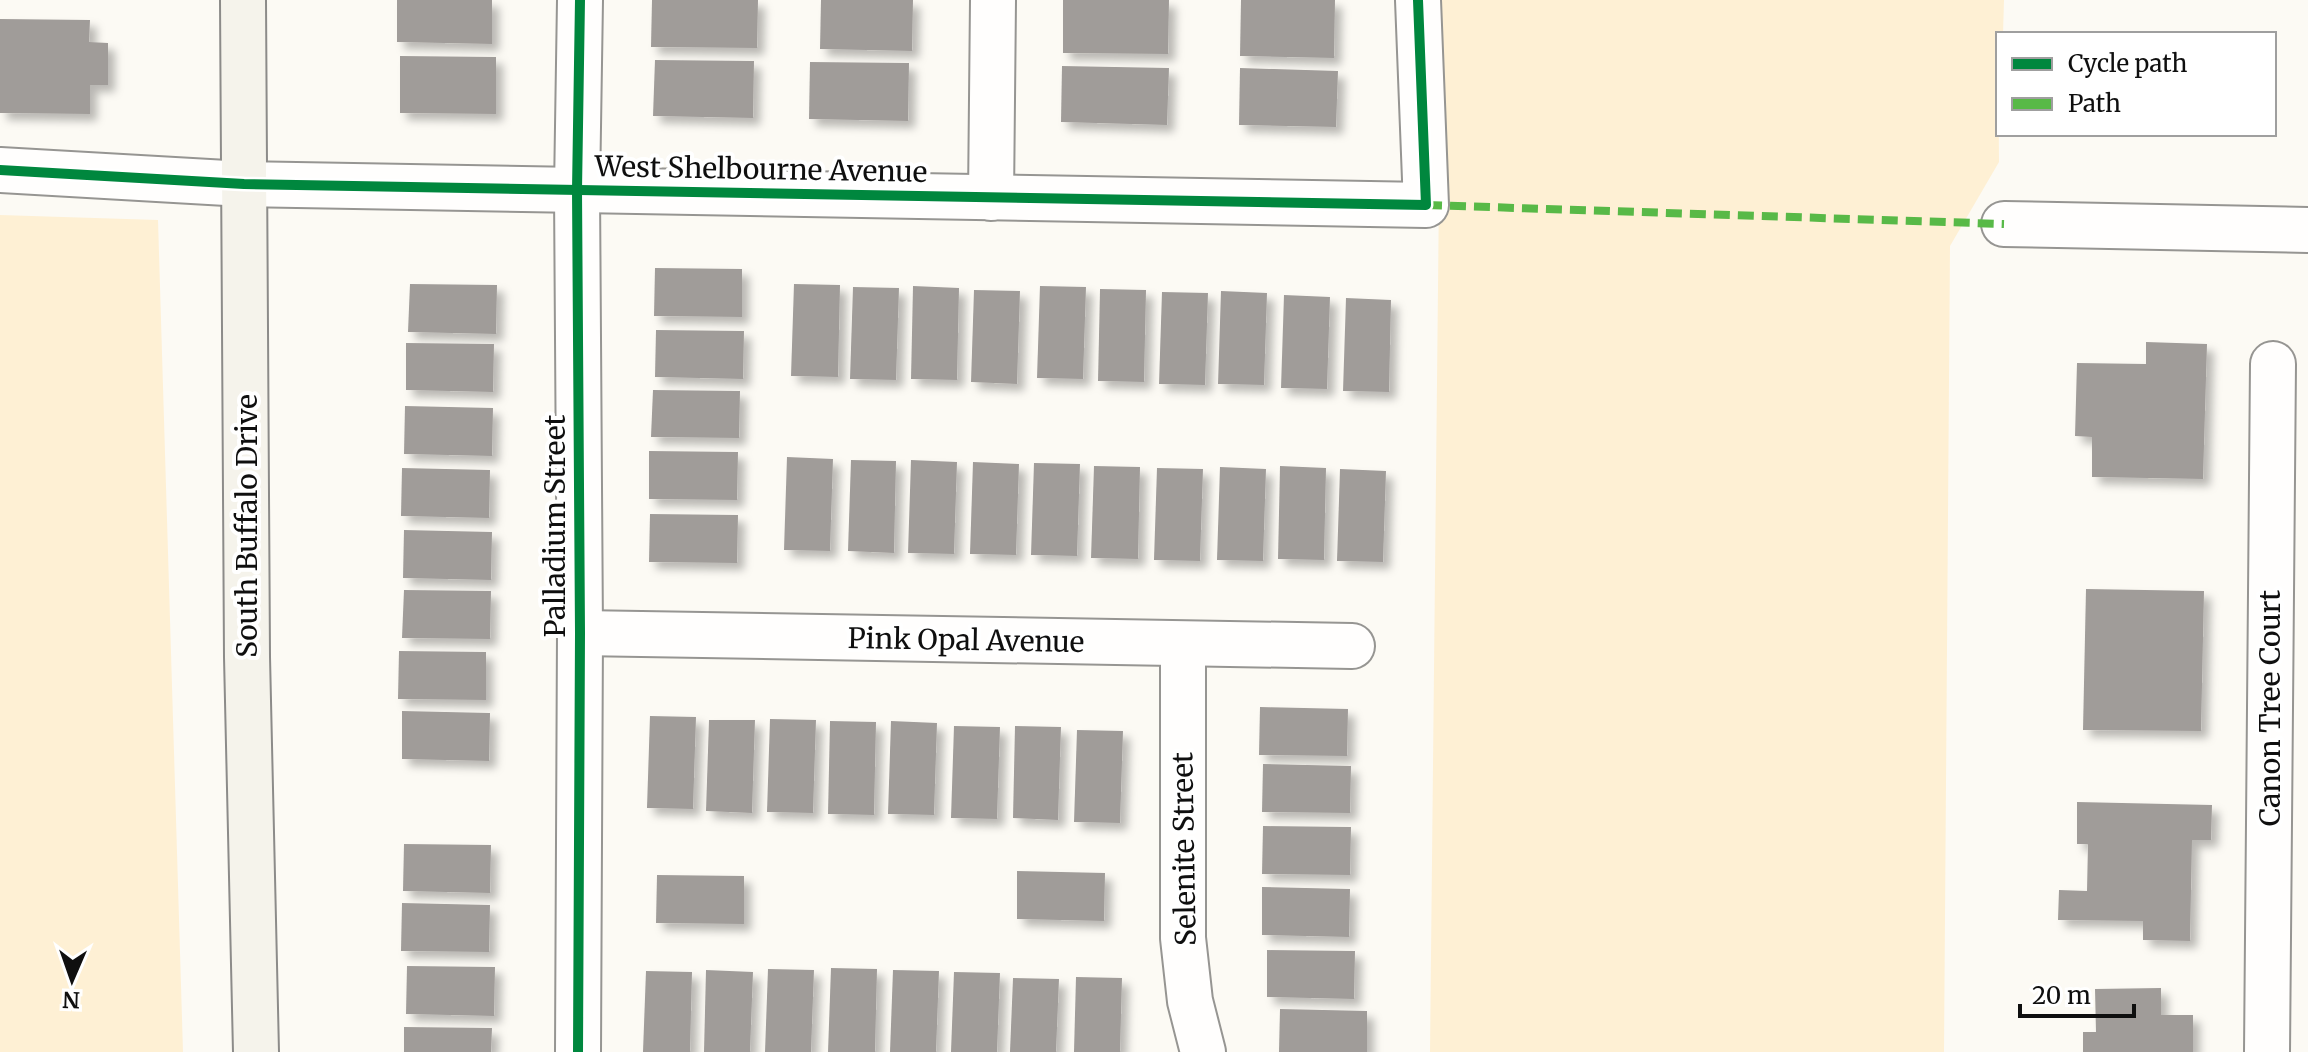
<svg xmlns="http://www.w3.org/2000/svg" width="2308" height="1052" font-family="Merriweather,serif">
<defs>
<filter id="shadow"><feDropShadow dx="7" dy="7" stdDeviation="4" flood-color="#0004"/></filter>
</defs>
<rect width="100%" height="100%" fill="#fcfaf4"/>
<g fill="#fef0d4">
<polygon points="1441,0 2004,0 2003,34 1998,34 1999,162 1950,246 1944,1052 1430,1052"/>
<polygon points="0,215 158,220 183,1052 0,1052"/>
</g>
<g fill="#a09c99" filter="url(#shadow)">
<polygon points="397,0 492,0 492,44 397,42"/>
<polygon points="652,0 758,0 757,48 651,47"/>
<polygon points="821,0 913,0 912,51 820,49"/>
<polygon points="1063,0 1169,0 1168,54 1063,53"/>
<polygon points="1241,0 1335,0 1334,58 1240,56"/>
<polygon points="0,19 90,20 89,42 108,43 108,85 90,85 90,114 0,113"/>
<polygon points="400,56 496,57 496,114 400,113"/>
<polygon points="655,60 754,61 753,118 653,116"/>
<polygon points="810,62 909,63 908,121 809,119"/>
<polygon points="1062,66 1169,68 1167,125 1061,122"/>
<polygon points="1240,68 1338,71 1336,127 1239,125"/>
<polygon points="655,268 742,269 742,317 654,316"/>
<polygon points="410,284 497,285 496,334 408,332"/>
<polygon points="794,284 840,285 838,377 791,376"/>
<polygon points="913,286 959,288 957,380 911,379"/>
<polygon points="1040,286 1086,287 1083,379 1037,378"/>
<polygon points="853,287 899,288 896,380 850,379"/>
<polygon points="1100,289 1146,290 1144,382 1098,381"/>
<polygon points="974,290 1020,291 1017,384 971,382"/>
<polygon points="1221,291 1267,293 1264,385 1218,384"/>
<polygon points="1162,292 1208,293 1205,385 1159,384"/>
<polygon points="1284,295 1330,297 1327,389 1281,388"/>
<polygon points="1346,298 1391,300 1389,392 1343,391"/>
<polygon points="656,330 744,331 743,379 655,377"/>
<polygon points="2146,342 2207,344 2203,479 2092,477 2092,437 2075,436 2077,363 2146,364"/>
<polygon points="406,343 494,344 493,392 406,390"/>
<polygon points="653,390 740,391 739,438 651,437"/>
<polygon points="405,406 493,408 492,456 404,454"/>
<polygon points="649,451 738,452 737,500 649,499"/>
<polygon points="787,457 833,459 830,551 784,550"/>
<polygon points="851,460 896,461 894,553 848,551"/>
<polygon points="911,460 957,462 954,554 908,553"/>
<polygon points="973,462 1019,464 1016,555 970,554"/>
<polygon points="1034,463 1080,464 1077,556 1031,555"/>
<polygon points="1094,466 1140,467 1138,559 1091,558"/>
<polygon points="1280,466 1326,468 1324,560 1278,559"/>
<polygon points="1220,467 1266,469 1263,561 1217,560"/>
<polygon points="402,468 490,470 489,518 401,516"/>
<polygon points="1157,468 1203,469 1200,561 1154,560"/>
<polygon points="1340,469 1386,471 1383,562 1337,561"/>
<polygon points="650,514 738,515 737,563 649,562"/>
<polygon points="404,530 492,532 491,580 403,578"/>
<polygon points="2086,589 2204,591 2201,731 2083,730"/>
<polygon points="404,590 491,591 490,639 402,638"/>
<polygon points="399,651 486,652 486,700 398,699"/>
<polygon points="1260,707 1348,709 1347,756 1259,755"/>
<polygon points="402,711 490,713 489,761 402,759"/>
<polygon points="650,716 696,717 693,809 647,808"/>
<polygon points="770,719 816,720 813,813 767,812"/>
<polygon points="709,720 755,720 752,813 706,811"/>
<polygon points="830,721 876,722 874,815 828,814"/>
<polygon points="891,721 937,723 934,815 888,814"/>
<polygon points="954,726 1000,727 997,819 951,818"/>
<polygon points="1015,726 1061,727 1058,820 1013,818"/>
<polygon points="1077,730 1123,731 1120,823 1074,822"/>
<polygon points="1263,764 1351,766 1350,813 1262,812"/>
<polygon points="2077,802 2212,805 2211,840 2192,840 2190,941 2143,940 2143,921 2058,920 2059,890 2087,891 2088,844 2077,844"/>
<polygon points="1263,826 1351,827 1350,875 1262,874"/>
<polygon points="404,844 491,845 490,893 403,891"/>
<polygon points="1017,871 1105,873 1104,921 1017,919"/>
<polygon points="657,875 744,876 744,924 656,923"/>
<polygon points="1262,887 1350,889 1349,937 1262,935"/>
<polygon points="402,903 490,905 489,952 401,951"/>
<polygon points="1267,950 1355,951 1354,999 1267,997"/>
<polygon points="407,966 495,967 494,1016 406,1014"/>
<polygon points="831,968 877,969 875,1052 828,1052"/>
<polygon points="768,969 814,970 811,1052 765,1052"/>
<polygon points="706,970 753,972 750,1052 704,1052"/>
<polygon points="893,970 939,971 936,1052 890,1052"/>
<polygon points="646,971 692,972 690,1052 643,1052"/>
<polygon points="954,972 1000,973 997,1052 951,1052"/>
<polygon points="1076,977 1122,978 1120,1052 1074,1052"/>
<polygon points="1013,978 1059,979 1056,1052 1010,1052"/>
<polygon points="2161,988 2161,1015 2193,1015 2193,1052 2083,1052 2083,1032 2096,1032 2095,989"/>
<polygon points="1280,1009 1367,1011 1367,1052 1279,1052"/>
<polygon points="404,1027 492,1028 491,1052 404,1052"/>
</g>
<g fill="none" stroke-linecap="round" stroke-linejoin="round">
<g stroke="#969592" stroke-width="48">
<g id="minor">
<polyline points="0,170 244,184 1426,205 1418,0"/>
<polyline points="991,198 993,0"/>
<polyline points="2004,224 2308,230"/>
<polyline points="580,633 1352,646"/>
<polyline points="1183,645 1183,938 1190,1001 1203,1052"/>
<polyline points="578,1052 580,633 577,190 580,0"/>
<polyline points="2267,1052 2273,364"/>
</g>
</g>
<g stroke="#8c8b89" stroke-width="48">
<polyline id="secondary" points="243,0 247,657 256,1052"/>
</g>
<use href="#minor" stroke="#fffefd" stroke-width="44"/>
<use href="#secondary" stroke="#f5f3eb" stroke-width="44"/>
<polyline stroke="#58b947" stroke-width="8" stroke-dasharray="16 8" stroke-linecap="butt" points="1426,205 2004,224"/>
<g stroke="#fff" stroke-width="15">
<g id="cycleway">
<polyline points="0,170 244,184 1426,205 1418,0"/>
<polyline points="578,1052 580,633 577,190 580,0"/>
</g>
</g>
<use href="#cycleway" stroke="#00873e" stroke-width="10"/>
</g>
<g text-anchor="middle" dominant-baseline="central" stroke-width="8" stroke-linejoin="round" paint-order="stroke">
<g font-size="28" fill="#0f0f0f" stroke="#fff">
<text transform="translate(761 169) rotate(1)">West Shelbourne Avenue</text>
<text transform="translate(247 526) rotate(-90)">South Buffalo Drive</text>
<text transform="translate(555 526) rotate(-90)">Palladium Street</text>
<text transform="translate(966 640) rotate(1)">Pink Opal Avenue</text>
<text transform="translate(2270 708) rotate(-90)">Canon Tree Court</text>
<text transform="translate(1184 849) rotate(-91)">Selenite Street</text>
</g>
</g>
<rect x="1996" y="32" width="280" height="104" fill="#ffffff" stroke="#9f9f9f" stroke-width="2"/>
<rect x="2012" y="58" width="40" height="12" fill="#00873e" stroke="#9f9f9f" stroke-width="2"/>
<text x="2068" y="72" font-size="24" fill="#0f0f0f">Cycle path</text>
<rect x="2012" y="98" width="40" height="12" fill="#58b947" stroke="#9f9f9f" stroke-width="2"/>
<text x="2068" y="112" font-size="24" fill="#0f0f0f">Path</text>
<g transform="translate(72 980) rotate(182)" stroke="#ffffff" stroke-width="6" paint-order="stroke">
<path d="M0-6L14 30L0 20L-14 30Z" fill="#0f0f0f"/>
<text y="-12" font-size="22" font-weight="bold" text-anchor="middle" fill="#0f0f0f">N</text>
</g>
<path d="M2020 1004v12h114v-12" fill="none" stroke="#0f0f0f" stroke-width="4"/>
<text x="2032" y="1004" font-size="24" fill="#0f0f0f" stroke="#ffffff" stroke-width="6" paint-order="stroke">20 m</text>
</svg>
